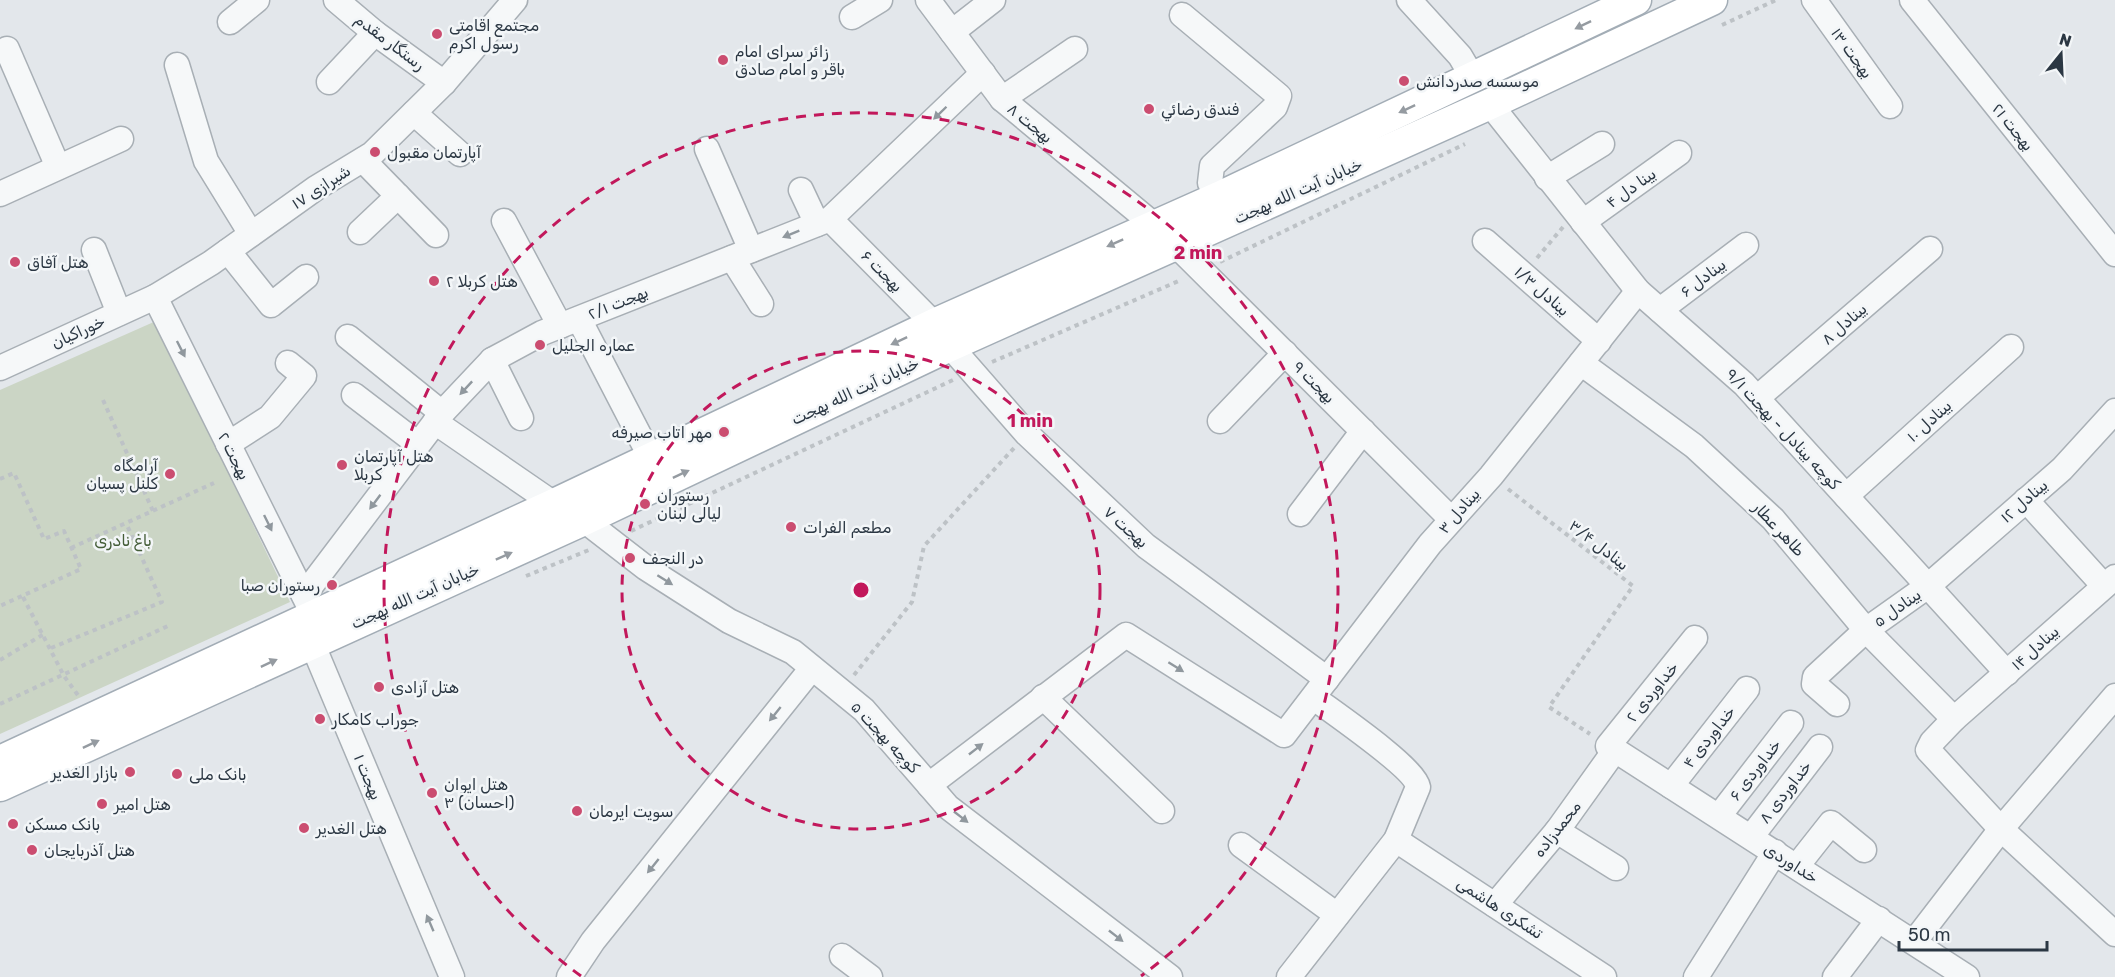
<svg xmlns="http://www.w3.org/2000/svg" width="2115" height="977" font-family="Rubik,'Noto Naskh Arabic',sans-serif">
<rect width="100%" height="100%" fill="#e3e7eb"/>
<polygon fill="#cbd5c5" points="156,321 290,602 0,734 0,390"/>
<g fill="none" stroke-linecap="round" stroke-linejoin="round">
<g stroke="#a8afb5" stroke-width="27">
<g id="minor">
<polyline points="336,0 375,33 444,83"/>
<polyline points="928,0 1002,99 1154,225"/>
<polyline points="1409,0 1460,56 1473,78"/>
<polyline points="1814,0 1890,106"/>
<polyline points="1912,0 2115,254"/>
<polyline points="1182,15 1279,96 1275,107 1212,166 1210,183 1219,197"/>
<polyline points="852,17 880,0"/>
<polyline points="230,22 257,0"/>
<polyline points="952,32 993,0"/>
<polyline points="7,49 58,167"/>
<polyline points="177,65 206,161 251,234"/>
<polyline points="329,82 375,33"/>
<polyline points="1002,99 1075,49"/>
<polyline points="1490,104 1638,291 1744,384 2007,673"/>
<polyline points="414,113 460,154"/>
<polyline points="707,149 751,250"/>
<polyline points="363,160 436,235"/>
<polyline points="1547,178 1602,144"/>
<polyline points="801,190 817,224"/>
<polyline points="0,194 121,139"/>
<polyline points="830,219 934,324"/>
<polyline points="504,221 560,326"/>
<polyline points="1583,222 1679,153"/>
<polyline points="360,232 398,196"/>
<polyline points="1485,241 1599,341"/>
<polyline points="1177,246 1451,519"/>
<polyline points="94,250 119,313"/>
<polyline points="228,251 271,305 306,277"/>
<polyline points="732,258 761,304"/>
<polyline points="155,297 309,606"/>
<polyline points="1660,310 1746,245"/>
<polyline points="579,319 651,458"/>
<polyline points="348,337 442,413"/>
<polyline points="950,346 1027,434 1146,546 1327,679"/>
<polyline points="492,360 521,418"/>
<polyline points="1581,363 1694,446 1773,519 1866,630 1954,719"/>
<polyline points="0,368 155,297 211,263 316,188 372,154 444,83 515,0"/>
<polyline points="354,395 418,444"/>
<polyline points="1757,398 1930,249"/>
<polyline points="1220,421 1285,353"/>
<polyline points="435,422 554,504"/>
<polyline points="228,444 270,417 304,376 288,363"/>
<polyline points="1846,496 2011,347"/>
<polyline points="2026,500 2104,586"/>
<polyline points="1300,514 1363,431"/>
<polyline points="584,520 646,568 729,621 793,652 864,710 948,807 1170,977"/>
<polyline points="2115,577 1954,719 1932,742 1928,750 2001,829 2115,934"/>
<polyline points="304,595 442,413 492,360 542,333 830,219 983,73"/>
<polyline points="312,643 452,977"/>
<polyline points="1043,697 1162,811"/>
<polyline points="1837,704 1814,684 1815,677 1866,630 1928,586 2062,469 2115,411"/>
<polyline points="1608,746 1695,638"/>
<polyline points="929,785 1126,635 1284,735 1430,544 1491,476 1638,291"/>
<polyline points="1671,786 1747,689"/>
<polyline points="1719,816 1791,723"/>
<polyline points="1557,831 1616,868"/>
<polyline points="1751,837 1820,747"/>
<polyline points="1396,840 1604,977"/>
<polyline points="1241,845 1337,915"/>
<polyline points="1797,866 1831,823 1864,850"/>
<polyline points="1495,905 1557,831 1615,750 1967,977"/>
<polyline points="1914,942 2001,829 2115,696"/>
<polyline points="842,956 870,977"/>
<polyline points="569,977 593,941 812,668"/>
<path d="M1289 977 1396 840 1418 787C1415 768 1334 713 1314 698"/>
<polyline points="1696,977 1775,852"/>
<polyline points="1835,977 1879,919"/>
</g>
</g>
<g stroke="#a3adb6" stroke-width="33">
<g id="major">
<polyline points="0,761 554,504 934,324 1219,197 1636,0"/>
<polyline points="0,786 584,520 950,346 1490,104 1712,0"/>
</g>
</g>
<g stroke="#bdc2c6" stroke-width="4" stroke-dasharray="4.5 4.5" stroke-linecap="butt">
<polyline points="1722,25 1776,0"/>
<polyline points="1537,258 1563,227"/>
<polyline points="1220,262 1465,144"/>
<polyline points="992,362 1181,280"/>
<polyline points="103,400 153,511"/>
<polyline points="0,479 14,473 44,539 64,531 81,569 0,606"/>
<polyline points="1508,489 1633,586 1549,707 1590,734"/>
<polyline points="631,531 953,380"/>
<polyline points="71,548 214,483"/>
<polyline points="526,576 589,550"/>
<polyline points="23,597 64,676 80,698"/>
<polyline points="51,648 162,602 126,523"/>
<polyline points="0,660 44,634"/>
<polyline points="854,675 912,602 924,546 1014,448"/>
<polyline points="0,704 170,625"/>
</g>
<use href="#minor" stroke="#f6f8f9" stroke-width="24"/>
<use href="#major" stroke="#fff" stroke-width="30"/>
</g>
<defs><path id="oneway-solid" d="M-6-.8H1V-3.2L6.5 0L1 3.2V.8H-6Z" transform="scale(1.5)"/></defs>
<g fill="#959ba1">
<use href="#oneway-solid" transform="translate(1583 25) rotate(154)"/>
<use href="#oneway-solid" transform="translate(1407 109) rotate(155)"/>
<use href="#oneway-solid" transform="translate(1115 243) rotate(156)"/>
<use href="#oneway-solid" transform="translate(899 341) rotate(155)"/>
<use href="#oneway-solid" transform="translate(681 474) rotate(-25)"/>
<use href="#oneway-solid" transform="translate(504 556) rotate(-24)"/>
<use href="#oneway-solid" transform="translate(269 663) rotate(-25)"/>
<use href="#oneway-solid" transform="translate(91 744) rotate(-25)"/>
</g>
<g fill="#90989e">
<use href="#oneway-solid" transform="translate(940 113) rotate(136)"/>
<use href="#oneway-solid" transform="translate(791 234) rotate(158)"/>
<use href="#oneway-solid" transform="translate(181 349) rotate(63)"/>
<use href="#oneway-solid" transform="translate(466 388) rotate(133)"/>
<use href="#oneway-solid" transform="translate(375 502) rotate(127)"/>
<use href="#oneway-solid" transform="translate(268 523) rotate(64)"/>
<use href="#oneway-solid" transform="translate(665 580) rotate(32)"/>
<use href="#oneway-solid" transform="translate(1176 667) rotate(32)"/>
<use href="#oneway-solid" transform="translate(775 714) rotate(129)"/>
<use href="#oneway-solid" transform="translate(976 749) rotate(-38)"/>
<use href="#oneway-solid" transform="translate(961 817) rotate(38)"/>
<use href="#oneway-solid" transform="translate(653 866) rotate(129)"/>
<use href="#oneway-solid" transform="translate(430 923) rotate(-113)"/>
<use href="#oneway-solid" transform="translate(1116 936) rotate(38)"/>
</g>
<g fill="none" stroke="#c2185b" stroke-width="3" stroke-dasharray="10 8">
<circle cx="861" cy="590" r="239"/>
<path d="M581 976A477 477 0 1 1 1141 976"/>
</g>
<g fill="#cb4d70" stroke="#f3f6f8" stroke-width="2">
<circle cx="437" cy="34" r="6"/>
<circle cx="723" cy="60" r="6"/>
<circle cx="1404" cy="81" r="6"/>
<circle cx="1149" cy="109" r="6"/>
<circle cx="375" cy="152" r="6"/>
<circle cx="15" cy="262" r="6"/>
<circle cx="434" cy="281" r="6"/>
<circle cx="540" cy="345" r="6"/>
<circle cx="724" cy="432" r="6"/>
<circle cx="342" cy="465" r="6"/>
<circle cx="170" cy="474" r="6"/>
<circle cx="645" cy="504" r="6"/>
<circle cx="791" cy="527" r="6"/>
<circle cx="630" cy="558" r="6"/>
<circle cx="332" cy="585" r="6"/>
<circle cx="379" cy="687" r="6"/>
<circle cx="320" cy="719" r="6"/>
<circle cx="130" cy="772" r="6"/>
<circle cx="177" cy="774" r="6"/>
<circle cx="432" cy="793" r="6"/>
<circle cx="102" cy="804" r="6"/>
<circle cx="577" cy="811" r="6"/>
<circle cx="13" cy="824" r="6"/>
<circle cx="304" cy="828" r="6"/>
<circle cx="32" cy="850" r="6"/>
</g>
<g text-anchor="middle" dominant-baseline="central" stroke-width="5" stroke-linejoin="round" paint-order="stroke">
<g font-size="16" fill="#2b3743" stroke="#f3f6f8" text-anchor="start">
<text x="449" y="25">مجتمع اقامتی<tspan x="449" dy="18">رسول اکرم</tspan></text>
<text x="735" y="51">زائر سرای امام<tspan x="735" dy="18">باقر و امام صادق</tspan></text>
<text x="1416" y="81">موسسه صدردانش</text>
<text x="1161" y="109">فندق رضائي</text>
<text x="387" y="152">آپارتمان مقبول</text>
<text x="27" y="262">هتل آفاق</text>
<text x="446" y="281">هتل کربلا ۲</text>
<text x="552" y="345">عماره الجلیل</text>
<text x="712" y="432" text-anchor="end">مهر اتاب صيرفه</text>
<text x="354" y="456">هتل آپارتمان<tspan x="354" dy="18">کربلا</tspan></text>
<text x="158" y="465" text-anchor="end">آرامگاه<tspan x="158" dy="18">کلنل پسیان</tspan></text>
<text x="657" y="495">رستوران<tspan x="657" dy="18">لیالی لبنان</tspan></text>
<text x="803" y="527">مطعم الفرات</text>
<text x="642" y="558">در النجف</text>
<text x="320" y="585" text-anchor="end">رستوران صبا</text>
<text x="391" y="687">هتل آزادی</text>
<text x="332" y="719">جوراب کامکار</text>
<text x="118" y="772" text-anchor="end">بازار الغدير</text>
<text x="189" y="774">بانک ملی</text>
<text x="444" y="784">هتل ایوان<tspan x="444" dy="18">۳ (احسان)</tspan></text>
<text x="114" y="804">هتل امیر</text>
<text x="589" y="811">سویت ایرمان</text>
<text x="25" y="824">بانک مسکن</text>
<text x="316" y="828">هتل الغدیر</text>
<text x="44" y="850">هتل آذربایجان</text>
</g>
<g font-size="16" fill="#2b3743" stroke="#f3f6f8">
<text transform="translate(390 42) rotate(37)">رستگار مقدم</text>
<text transform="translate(1852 53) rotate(54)">بهجت ۱۳</text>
<text transform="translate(1030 123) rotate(39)">بهجت ۸</text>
<text transform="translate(2013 127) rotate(51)">بهجت ۲۱</text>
<text transform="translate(321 187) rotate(-33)">شیرازی ۱۷</text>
<text transform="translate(1631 188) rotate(-35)">بینا دل ۴</text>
<text transform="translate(1298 191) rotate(-24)">خیابان آیت الله بهجت</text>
<text transform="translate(882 271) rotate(45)">بهجت ۶</text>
<text transform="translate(1703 278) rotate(-37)">بینادل ۶</text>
<text transform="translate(1542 291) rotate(41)">بینادل ۱/۳</text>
<text transform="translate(618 303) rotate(-22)">بهجت ۲/۱</text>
<text transform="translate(1844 324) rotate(-41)">بینادل ۸</text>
<text transform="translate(78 332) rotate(-25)">خوراکیان</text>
<text transform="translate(1314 382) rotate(45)">بهجت ۹</text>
<text transform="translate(855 391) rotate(-25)">خیابان آیت الله بهجت</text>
<text transform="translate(1929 421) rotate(-42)">بینادل ۱۰</text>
<text transform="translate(1783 429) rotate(47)">کوچه بینادل - بهجت ۹/۱</text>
<text transform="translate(234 456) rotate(63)">بهجت ۲</text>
<text transform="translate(2024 501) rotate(-41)">بینادل ۱۲</text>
<text transform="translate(1459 511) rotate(-49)">بینادل ۳</text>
<text transform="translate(1126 527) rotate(42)">بهجت ۷</text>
<text transform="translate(1779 529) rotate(47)">طاهر عطار</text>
<text transform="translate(1599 545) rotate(38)">بینادل ۳/۴</text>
<text transform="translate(415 596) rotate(-24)">خیابان آیت الله بهجت</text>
<text transform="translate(1897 608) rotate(-35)">بینادل ۵</text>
<text transform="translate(2035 648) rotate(-42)">بینادل ۱۴</text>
<text transform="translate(1652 692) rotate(-51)">خداوردی ۲</text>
<text transform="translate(885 737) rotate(47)">کوچه بهجت ۵</text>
<text transform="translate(1709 737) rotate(-52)">خداوردی ۴</text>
<text transform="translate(1755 770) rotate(-52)">خداوردی ۶</text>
<text transform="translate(368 777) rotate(67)">بهجت ۱</text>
<text transform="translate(1785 792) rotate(-52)">خداوردی ۸</text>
<text transform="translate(1557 829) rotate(-52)">محمدزاده</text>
<text transform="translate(1791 863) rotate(32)">خداوردی</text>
<text transform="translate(1500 908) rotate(33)">تشکری هاشمی</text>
</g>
<g font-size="16" fill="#455e39" stroke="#f3f6f8">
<text x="123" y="540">باغ نادری</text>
</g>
</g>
<circle cx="861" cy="590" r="9" fill="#c2185b" stroke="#f3f6f8" stroke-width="3"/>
<g font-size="18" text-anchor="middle" font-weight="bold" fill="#c2185b" stroke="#f3f6f8" stroke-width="5" stroke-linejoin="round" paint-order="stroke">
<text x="1198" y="259">2 min</text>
<text x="1030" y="427">1 min</text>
</g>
<g transform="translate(2061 54) rotate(18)" stroke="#f3f6f8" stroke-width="4.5" paint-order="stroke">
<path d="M0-4.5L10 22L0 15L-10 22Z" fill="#2b3743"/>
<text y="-9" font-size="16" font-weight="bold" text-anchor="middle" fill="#2b3743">N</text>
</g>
<path d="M1899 941v9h148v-9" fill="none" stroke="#2b3743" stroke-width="3"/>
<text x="1908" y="941" font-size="18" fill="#2b3743" stroke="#f3f6f8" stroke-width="4.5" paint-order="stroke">50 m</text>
</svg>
